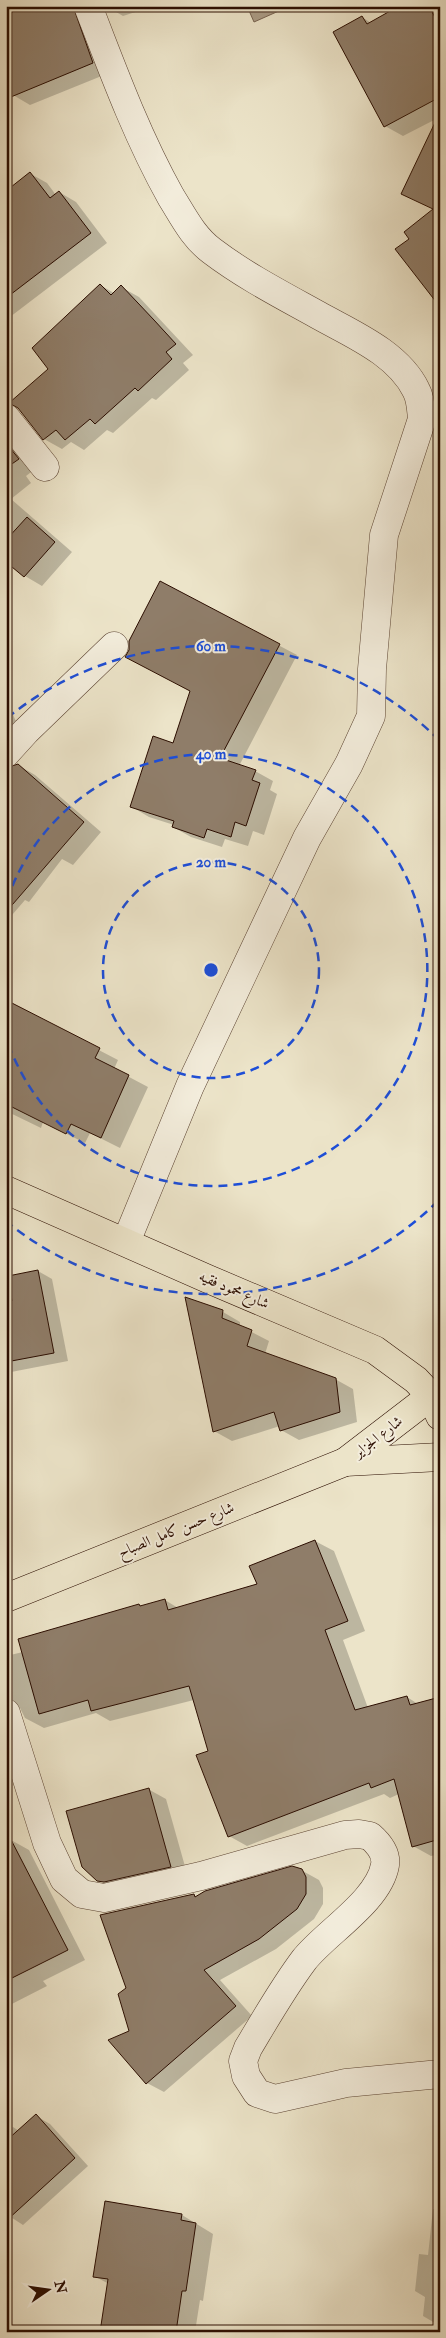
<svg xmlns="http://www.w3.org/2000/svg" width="446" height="2338" font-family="'IM FELL Double Pica',Amiri,serif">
<rect width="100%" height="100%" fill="#ece4c9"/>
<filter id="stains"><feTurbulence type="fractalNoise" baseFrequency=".004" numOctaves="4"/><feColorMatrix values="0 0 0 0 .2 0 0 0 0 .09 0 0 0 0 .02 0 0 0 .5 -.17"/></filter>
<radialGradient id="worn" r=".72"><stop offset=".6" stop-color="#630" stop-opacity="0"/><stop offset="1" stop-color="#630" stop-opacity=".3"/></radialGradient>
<polygon fill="#aa9b85" stroke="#776250" points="247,6 290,6 254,22"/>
<g fill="#0003">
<polygon points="6,6 92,6 109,73 30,105 13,95"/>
<polygon points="106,6 154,6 123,16"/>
<polygon points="402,6 440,6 440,117 403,136 385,126 362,17 371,23"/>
<polygon points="31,174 47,183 56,195 59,192 76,202 107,243 6,320 6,192"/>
<polygon points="100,285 114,293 121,287 139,297 193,355 183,363 189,370 156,400 152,398 113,433 107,430 84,450 71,442 62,449 44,439 49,369"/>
<polygon points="6,416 35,469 26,476 31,483 11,499 72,552 42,586 25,576 6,560"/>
<polygon points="161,583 297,655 239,766 255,771 273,781 270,790 277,794 264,835 253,831 248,846 225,839 222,847 191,837 173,827 174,825 149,817 132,807 174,745 191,691"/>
<polygon points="6,698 17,724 6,729"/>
<polygon points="18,765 35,775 101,832 73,865 62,859 29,902 25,900 6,922 6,769"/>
<polygon points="6,1002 118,1060 114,1069 148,1087 120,1148 90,1133 85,1143 43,1122 41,1128 6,1111"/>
<polygon points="38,1271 52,1279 68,1361 6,1373 6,1303 14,1302"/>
<polygon points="187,1299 223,1312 240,1322 240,1326 269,1341 265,1354 335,1379 353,1389 357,1422 299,1440 281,1430 280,1426 232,1441 214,1431"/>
<polygon points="315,1541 334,1551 365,1631 343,1640 368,1708 407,1697 418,1704 440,1698 440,1854 431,1856 413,1846 399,1794 390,1798 384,1794 247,1846 229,1836 209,1752 194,1700 110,1721 96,1713 44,1728 25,1718 20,1708 13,1712 6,1749 6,1656 23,1652 139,1605 142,1607 165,1600 178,1608 258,1585"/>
<polygon points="148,1789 166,1799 188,1877 116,1890 98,1880"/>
<polygon points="11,1840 29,1850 85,1960 43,1981 47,1986 6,2007 6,1842"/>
<polygon points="301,1870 319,1880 323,1888 323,1904 314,1919 276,1949 220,1980 252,2016 164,2092 147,2083 131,2032 128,1988 194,1895 197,1897"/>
<polygon points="36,2116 50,2124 88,2166 23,2225 6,2214 6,2133 13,2127 19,2131"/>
<polygon points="106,2202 182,2215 213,2234 203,2301 200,2300 195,2332 102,2332 109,2284 94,2276"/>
<polygon points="433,2209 440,2210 440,2326 423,2316 425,2297 415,2291 419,2254 428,2255"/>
<polygon points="6,2326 56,2332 6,2332"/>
</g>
<g fill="#8f7d69" stroke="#2b0d00">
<polygon points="6,6 73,6 93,63 6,99"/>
<polygon points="399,6 429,6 440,27 440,97 384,127 333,32 362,16 367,24"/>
<polygon points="440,112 440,307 395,249 409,239 404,232 433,209 401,194"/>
<polygon points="30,172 50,198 59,191 91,233 6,298 6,191"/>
<polygon points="100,284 111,295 121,285 154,320 176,344 166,352 172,359 138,391 135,388 95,424 90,419 65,440 56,430 43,440 18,408 9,403 48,369 32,348"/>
<polygon points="6,443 19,459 6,468"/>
<polygon points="27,517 55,542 24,577 6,562 6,540"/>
<polygon points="160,581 280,644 220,758 256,770 252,780 260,783 246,826 235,822 231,837 207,829 204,838 172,827 174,821 130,807 153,736 173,743 190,691 125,657 129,650 129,641"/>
<polygon points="18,764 84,822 6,912 6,768"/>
<polygon points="6,1000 100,1048 95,1058 129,1075 101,1138 71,1124 66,1134 6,1104"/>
<polygon points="38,1270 54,1353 6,1362 6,1302 12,1301 8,1276"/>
<polygon points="185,1297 223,1310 222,1318 252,1330 247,1346 336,1378 340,1412 280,1431 274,1412 213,1432"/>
<polygon points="315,1540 348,1621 325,1630 355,1710 407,1696 410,1705 440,1697 440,1839 412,1847 394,1779 371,1788 369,1783 228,1837 196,1755 208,1751 189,1686 91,1711 88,1700 39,1714 18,1639 139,1604 140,1606 165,1599 168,1610 257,1584 249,1566"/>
<polygon points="149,1788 171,1867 104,1882 97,1881 82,1867 66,1811"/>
<polygon points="6,1830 68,1950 6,1981"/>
<polygon points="292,1866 302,1869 306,1877 306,1894 297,1909 259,1939 204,1970 236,2006 146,2084 108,2040 129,2031 118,1994 126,1988 100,1915 194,1894 195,1897 205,1891"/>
<polygon points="36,2114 75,2158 6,2221 6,2141"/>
<polygon points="105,2201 182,2214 181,2220 196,2223 186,2291 182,2291 176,2332 100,2332 108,2279 93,2277"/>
</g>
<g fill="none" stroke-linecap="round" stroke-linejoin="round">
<g stroke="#5b4332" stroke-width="29">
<g id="street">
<path d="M88 6C113 71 137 136 171 197 183 216 193 237 212 251 245 276 282 295 318 315 352 334 398 353 416 390 421 399 421 410 422 419L384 535 372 669 371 716 349 764 307 838 190 1086 126 1242"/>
<polyline points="6,418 45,467"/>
<polyline points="6,753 26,731 114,646"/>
<path d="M6 1713 47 1843 64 1879 82 1894 104 1898 201 1876 345 1835 359 1834 370 1836C378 1843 387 1853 385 1865 379 1901 325 1933 304 1960 283 1988 266 2018 248 2048L243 2061 246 2076 257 2093 275 2099 346 2083 440 2074"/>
</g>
</g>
<g stroke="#2b0d00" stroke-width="29">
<g id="primary">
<polyline points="6,1190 208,1279 375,1350 416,1380 431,1396 440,1416"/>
<polyline points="345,1462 440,1457"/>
<polyline points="6,1598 345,1462 431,1396 440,1393"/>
</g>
</g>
<use href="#street" stroke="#f3eddc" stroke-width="28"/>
<use href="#primary" stroke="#ece4c9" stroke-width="28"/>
</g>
<g fill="none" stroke="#1d4ed8" stroke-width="2.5" stroke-dasharray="9 6">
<circle cx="211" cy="970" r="108"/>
<path d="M7 900A216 216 0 1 1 7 1040"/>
<path d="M438 1201A324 324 0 0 1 7 1222M7 718A324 324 0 0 1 438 739"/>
</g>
<g text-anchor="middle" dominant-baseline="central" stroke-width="4" stroke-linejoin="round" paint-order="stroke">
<g font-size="15" fill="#2b0d00" stroke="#f3eddc">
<text transform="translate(234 1290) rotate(23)">شارع محمود فقيه</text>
<text transform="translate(378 1437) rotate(-38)">شارع الجزاير</text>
<text transform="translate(176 1530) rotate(-22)">شارع حسن كامل الصباح</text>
</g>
</g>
<circle cx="211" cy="970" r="8" fill="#1d4ed8" stroke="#f3eddc" stroke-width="2.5"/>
<g font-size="15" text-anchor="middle" font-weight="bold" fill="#1d4ed8" stroke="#f3eddc" stroke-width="4" stroke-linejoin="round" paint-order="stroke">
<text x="211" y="651">60 m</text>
<text x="211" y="759">40 m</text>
<text x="211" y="867">20 m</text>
</g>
<rect width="446" height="2338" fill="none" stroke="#ece4c9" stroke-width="25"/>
<rect x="8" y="8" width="431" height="2323" fill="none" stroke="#2b0d00" stroke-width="2.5"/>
<rect x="12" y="12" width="421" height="2313" fill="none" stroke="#2b0d00"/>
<g transform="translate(48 2290) rotate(77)" stroke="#f3eddc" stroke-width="4" paint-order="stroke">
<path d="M0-4L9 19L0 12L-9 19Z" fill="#2b0d00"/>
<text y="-8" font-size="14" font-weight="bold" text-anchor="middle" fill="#2b0d00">N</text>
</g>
<rect width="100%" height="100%" filter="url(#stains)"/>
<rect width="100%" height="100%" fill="url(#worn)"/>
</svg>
